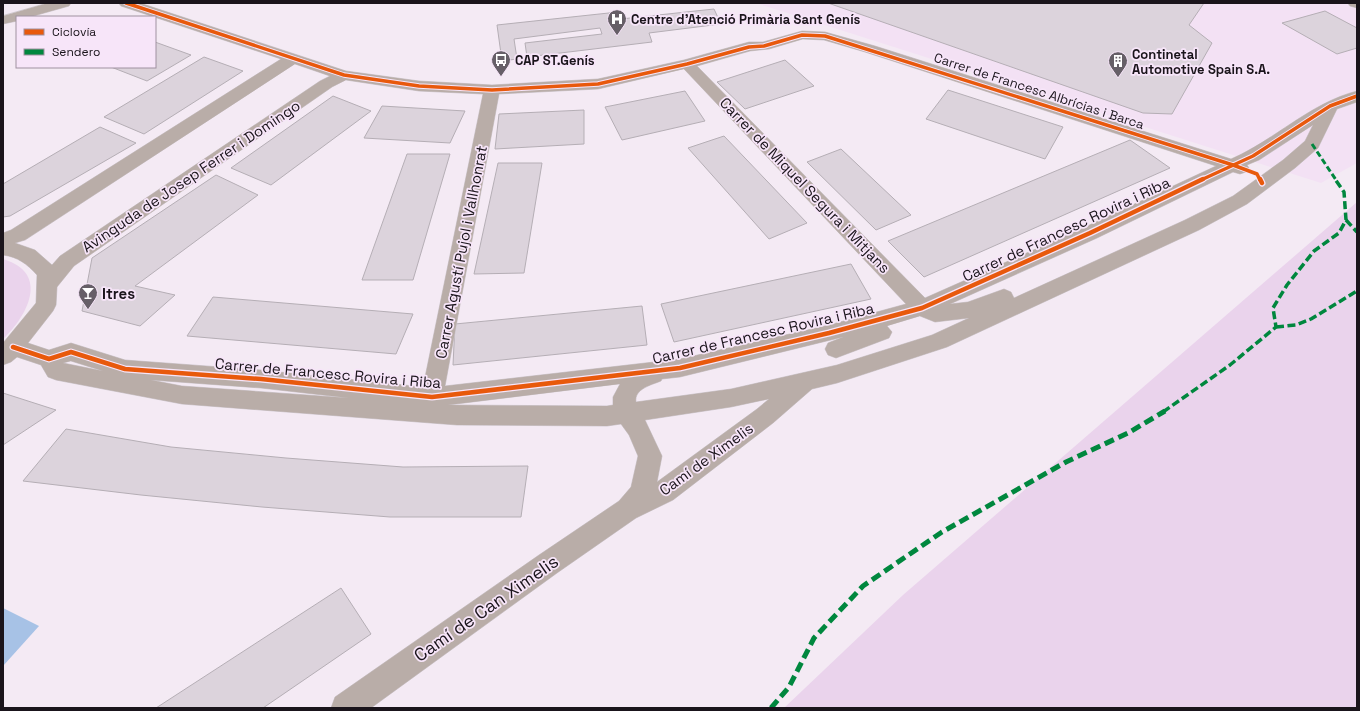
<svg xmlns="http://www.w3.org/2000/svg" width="1360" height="711" font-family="'Space Grotesk',sans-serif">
<rect width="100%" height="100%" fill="#f4eaf4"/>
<polygon fill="#f3e1f4" points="756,3 1357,3 1357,163 1321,183"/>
<g fill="#ead3ec">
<polygon points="1357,202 1357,708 784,708 903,595"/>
<path d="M3 259C50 273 28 315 3 339Z"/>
</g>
<polygon fill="#a7c2e6" points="3,608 39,626 3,666"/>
<g fill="#dcd3dc" stroke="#b5aeb5">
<polygon points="828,3 1204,3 1189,25 1212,43 1172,114 1143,113"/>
<polygon points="714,9 721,24 649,33 652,42 527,57 525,43 602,34 600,28 514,39 517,59 502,61 497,25 618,12 621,19"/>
<polygon points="1325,11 1357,28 1357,48 1337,54 1282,23"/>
<polygon points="155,42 191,55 147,81 111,67 155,67"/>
<polygon points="204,57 243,71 144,134 104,117"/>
<polygon points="785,60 814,86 745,109 717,82"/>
<polygon points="948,90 1063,127 1045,159 926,119"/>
<polygon points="685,91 705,121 622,140 605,107"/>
<polygon points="333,96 371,111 271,185 231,168"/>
<polygon points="382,106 465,111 450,143 364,138"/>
<polygon points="584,110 584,144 495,149 499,114"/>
<polygon points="100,127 136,143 10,216 3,217 3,184"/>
<polygon points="724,136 807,223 769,239 688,148"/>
<polygon points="1130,140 1170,168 924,277 888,241"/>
<polygon points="841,149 911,215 876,230 807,162"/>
<polygon points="407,154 450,154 413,280 362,280"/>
<polygon points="498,163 542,163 524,273 474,274"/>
<polygon points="216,175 258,195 135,286 175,295 140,326 82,311 92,258"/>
<polygon points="851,264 871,299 674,342 661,304"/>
<polygon points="213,297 413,314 396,354 187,336"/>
<polygon points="642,306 647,345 453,365 455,324"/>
<polygon points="3,393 56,410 3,445"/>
<polygon points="66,429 171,447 286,458 403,467 528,466 521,517 390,517 262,507 141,495 23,481"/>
<polygon points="341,588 371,634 263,708 156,708"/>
</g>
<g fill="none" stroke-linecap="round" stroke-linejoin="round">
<g stroke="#d0c9d0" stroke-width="1">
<g id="minor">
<polygon points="48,3 71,3 69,6 30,17 17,17 17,21 3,24 3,16"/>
<path d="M119 3H140L346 71 419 81 492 85 598 79 684 60 749 42H763L802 31 825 32 875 46 1231 159C1275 140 1310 103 1357 91V102L1337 109 1318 148 1295 168 1247 204 1199 230 947 347 837 383 812 389 773 423 673 500 636 518 557 573 371 708H331L335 697 539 555 619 501 631 487 638 456 629 435 621 424 607 426 457 425 182 404 56 380 48 377 41 365 17 357 11 362 3 365V343L36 303 37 275C27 264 18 257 3 255V233L11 230 281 59 121 6ZM803 39 824 40 865 52 1216 166 1083 228 925 298 697 66 750 51 769 49ZM295 64 330 76 320 81 60 256 52 265 35 250 15 243 25 240ZM684 69 906 304 829 325 680 359 445 386 499 94 598 89ZM346 80 419 91 483 94 423 387 261 370 125 360 71 343 49 350 28 343 53 311 56 305 57 287 74 266 332 87ZM1313 125 1305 141 1283 160 1233 196 1185 220 1014 298 1011 292 1004 289 968 302 950 304 1097 238 1233 172 1240 174 1246 172 1249 168 1247 165 1259 160ZM920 316 935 322 969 318 932 335 837 365 731 389 636 402C634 389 651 385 661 381L662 379 680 377 843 337 828 343 825 349 828 355 836 358 889 338 892 332 887 326ZM71 361 103 371 63 363ZM151 380 261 388 349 398 182 386ZM620 384 613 397V405L607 406 448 405ZM769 399 757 409 657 482 662 456 645 420 731 407Z"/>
<polygon points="1348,3 1357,3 1357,8 1350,6"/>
</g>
</g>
<use href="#minor" fill="#b9ada8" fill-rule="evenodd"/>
<polyline stroke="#00873e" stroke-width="3" stroke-dasharray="6 3" stroke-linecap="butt" points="1312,144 1336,180"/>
<g stroke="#00873e" stroke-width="3.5" stroke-dasharray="8 3.5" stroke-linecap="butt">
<polyline points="1346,220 1357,232"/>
<polyline points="1276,327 1296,325 1311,319 1357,291"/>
<polyline points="1163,412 1230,365 1276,327 1273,308 1287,285 1314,251 1339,233 1346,220 1344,192 1335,179"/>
</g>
<polyline stroke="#00873e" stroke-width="5" stroke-dasharray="10 5" stroke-linecap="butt" points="771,708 789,687 814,638 863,586 942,532 1066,462 1128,433 1165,411"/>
<g stroke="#f7e5f9" stroke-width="5.5">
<g id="cycleway-far1">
<polyline points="126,3 344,75 419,86 492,90 598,84 687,64 749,47 764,46 802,35 825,36 1233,165 1257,174 1260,180"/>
<polyline points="1201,180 1253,156 1330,106 1357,96"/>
</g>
</g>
<g stroke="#f7e5f9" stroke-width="7">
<g id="cycleway">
<polyline points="1260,179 1262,183"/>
<polyline points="13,347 49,359 71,352 125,369 261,379 432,397 680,368 829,333 922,308 1090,233 1203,179"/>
</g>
</g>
<use href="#cycleway-far1" stroke="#e8590c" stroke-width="3.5"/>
<use href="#cycleway" stroke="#e8590c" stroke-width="4.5"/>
</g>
<defs>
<g id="hospital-pin" transform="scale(1)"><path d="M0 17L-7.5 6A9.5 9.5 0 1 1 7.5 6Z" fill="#665f67" stroke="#f7e5f9"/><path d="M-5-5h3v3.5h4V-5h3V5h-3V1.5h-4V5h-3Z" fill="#fff"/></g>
<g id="bus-pin" transform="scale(1)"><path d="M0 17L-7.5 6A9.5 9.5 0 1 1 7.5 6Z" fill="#665f67" stroke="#f7e5f9"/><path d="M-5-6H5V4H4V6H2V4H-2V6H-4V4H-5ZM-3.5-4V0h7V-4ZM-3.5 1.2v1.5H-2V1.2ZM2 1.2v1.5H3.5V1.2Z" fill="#fff"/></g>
<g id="building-pin" transform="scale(1)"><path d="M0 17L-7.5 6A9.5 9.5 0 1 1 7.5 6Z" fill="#665f67" stroke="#f7e5f9"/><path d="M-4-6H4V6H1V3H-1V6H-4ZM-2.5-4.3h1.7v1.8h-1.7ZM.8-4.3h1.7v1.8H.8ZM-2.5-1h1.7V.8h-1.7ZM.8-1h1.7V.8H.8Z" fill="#fff"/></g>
<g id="bar-pin" transform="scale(1)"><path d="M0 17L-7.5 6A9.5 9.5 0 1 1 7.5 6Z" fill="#665f67" stroke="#f7e5f9"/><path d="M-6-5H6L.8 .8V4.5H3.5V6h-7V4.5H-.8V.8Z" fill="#fff"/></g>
</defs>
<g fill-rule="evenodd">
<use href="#hospital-pin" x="617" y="19"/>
<use href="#bus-pin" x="501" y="60"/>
<use href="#building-pin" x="1118" y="61"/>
<use href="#bar-pin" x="88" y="293"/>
</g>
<g text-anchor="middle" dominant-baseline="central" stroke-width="3.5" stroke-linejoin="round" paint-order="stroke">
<g font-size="13" font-weight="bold" fill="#1a141b" stroke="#f7e5f9" text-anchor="start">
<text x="631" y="19">Centre d'Atenció Primària Sant Genís</text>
<text x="1132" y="54">Continetal<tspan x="1132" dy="15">Automotive Spain S.A.</tspan></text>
<text x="515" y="60">CAP ST.Genís</text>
</g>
<g font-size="13" fill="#1a141b" stroke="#f7e5f9">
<text transform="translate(1039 91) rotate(18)">Carrer de Francesc Albrícias i Barca</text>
</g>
<g font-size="15" fill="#1a141b" stroke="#f7e5f9">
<text transform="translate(191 176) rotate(-34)">Avinguda de Josep Ferrer i Domingo</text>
<text transform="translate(805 185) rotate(46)">Carrer de Miquel Segura i Mitjans</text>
<text transform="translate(1066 229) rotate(-25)">Carrer de Francesc Rovira i Riba</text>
<text transform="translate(461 252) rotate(-79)">Carrer Agustí Pujol i Vallhonrat</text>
<text transform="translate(763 333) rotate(-13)">Carrer de Francesc Rovira i Riba</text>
<text transform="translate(328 373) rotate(5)">Carrer de Francesc Rovira i Riba</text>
<text transform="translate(706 459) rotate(-36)">Camí de Ximelis</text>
</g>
<g font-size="15" font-weight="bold" fill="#1a141b" stroke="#f7e5f9" text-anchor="start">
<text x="102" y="293">Itres</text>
</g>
<g font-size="18" fill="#1a141b" stroke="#f7e5f9">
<text transform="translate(486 608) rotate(-35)">Camí de Can Ximelis</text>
</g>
</g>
<rect width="1360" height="711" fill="none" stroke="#1a141b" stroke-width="8"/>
<rect x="16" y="16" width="140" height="52" fill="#f7e5f9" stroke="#9f91a0"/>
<rect x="24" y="29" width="20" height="6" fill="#e8590c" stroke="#9f91a0"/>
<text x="52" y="36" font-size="12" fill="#1a141b">Ciclovía</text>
<rect x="24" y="49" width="20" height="6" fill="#00873e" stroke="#9f91a0"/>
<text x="52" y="56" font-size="12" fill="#1a141b">Sendero</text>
</svg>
